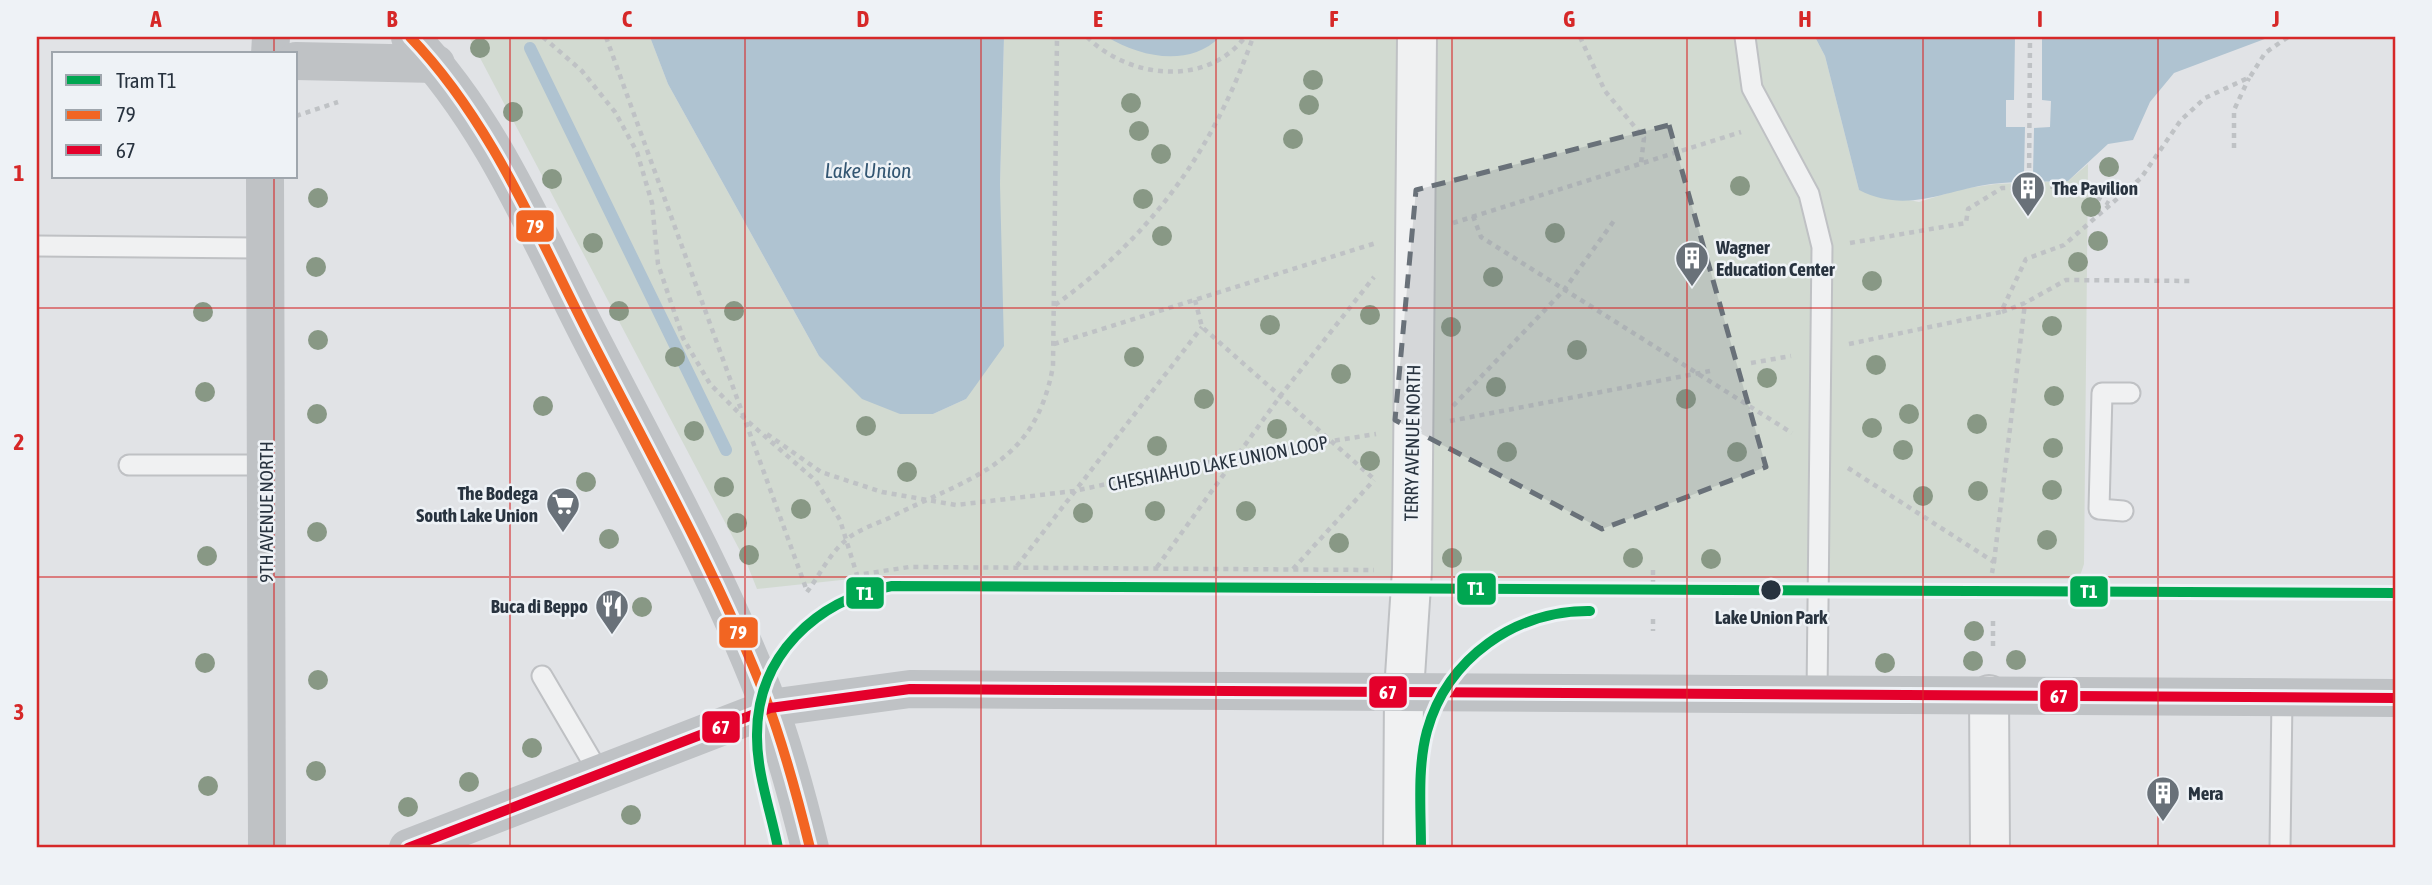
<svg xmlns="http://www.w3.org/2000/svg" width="2432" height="885" font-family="'Asap Condensed',sans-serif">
<rect width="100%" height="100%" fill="#e1e3e6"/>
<polygon fill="#d2dad1" points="469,37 650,37 668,84 819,356 900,414 933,414 966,399 1000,184 1004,37 1815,37 1825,56 1859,190 1919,202 1961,189 1996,184 2068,181 2088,164 2084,564 2079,579 888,575 757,589 747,564"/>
<g fill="#afc3d1">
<polygon points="650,37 1004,37 1000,184 1004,346 966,399 933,414 900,414 862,399 819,356 668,84"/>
<path d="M1107 37H1220C1188 68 1141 57 1107 37Z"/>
<path d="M1815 37H2270L2174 73 2150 102 2133 140 2108 144 2068 181C2043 182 2017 181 1991 184 1943 191 1906 214 1859 190L1825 56Z"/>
</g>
<polygon fill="#e1e3e6" points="2015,37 2042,37 2042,100 2051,101 2050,127 2034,128 2033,175 2037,175 2037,186 2020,186 2020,175 2024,175 2025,127 2006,127 2006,100 2014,100"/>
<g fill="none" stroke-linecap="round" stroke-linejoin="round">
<polyline stroke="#afc3d1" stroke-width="12" points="530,48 726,450"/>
<g stroke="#bfc1c4" stroke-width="23">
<g id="lane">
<polyline points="1745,37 1752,88 1809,194 1822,247 1817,694"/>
<polyline points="37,246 265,248"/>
<polyline points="129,465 266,465"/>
<polyline points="2123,511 2099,509 2102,393 2130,393"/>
<polyline points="542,676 599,773"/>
<polyline points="2280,848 2282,697"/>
</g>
</g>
<g stroke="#bfc1c4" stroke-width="42">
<g id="street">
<polyline points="1989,695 1990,848"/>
<polyline points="1403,848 1404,691 1412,570 1417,37"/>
</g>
</g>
<g stroke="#bfc2c5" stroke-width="4.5" stroke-dasharray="5 5" stroke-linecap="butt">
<polyline points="543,37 582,71 615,112 637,152 652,203 658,264 683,338 710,384 744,418 816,481 840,520 857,575 909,567 1374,570"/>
<polyline points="606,37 807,591"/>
<path d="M1087 37C1128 78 1206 88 1245 37"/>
<polyline points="1580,37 1605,91 1644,138 1641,163"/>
<polyline points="296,116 338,102"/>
<polyline points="2234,148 2234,110 2249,78"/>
<polyline points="2029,188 2030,37"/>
<polyline points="1473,216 1481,237 1792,433"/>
<polyline points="1453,223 1741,132"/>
<polyline points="1850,243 1966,223 1968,209 2002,188 2079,186 2109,204"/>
<polyline points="1195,300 1202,327 1374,479"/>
<path d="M1055 305C1152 236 1214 149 1253 37"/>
<polyline points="2002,312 2025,303 2066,280 2193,281"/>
<polyline points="1054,344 1376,243"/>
<polyline points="1849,344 2001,312 2026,259 2064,245 2141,178 2181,120 2205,98 2250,77 2265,53 2288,37"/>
<polyline points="1751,363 1791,356"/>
<polyline points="1453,406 1564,290 1616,218"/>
<polyline points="1450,421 1710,371"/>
<polyline points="767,434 821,472 882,492 956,505 1074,491 1238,456 1376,434"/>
<polyline points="1848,468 1994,562 1992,573"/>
<polyline points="1994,562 2025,303"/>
<polyline points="1017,566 1202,327"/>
<polyline points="1157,567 1281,395 1374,277"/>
<polyline points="1293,569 1374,480"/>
<polyline points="1653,570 1653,582"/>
<path d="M807 592C819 576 830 553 846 540 857 530 876 524 889 518 969 477 1035 467 1053 366L1057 37"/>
<polyline points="1653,619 1653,631"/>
<polyline points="1993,621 1993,649"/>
</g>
<use href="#lane" stroke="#f0f1f2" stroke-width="19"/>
<use href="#street" stroke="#f0f1f2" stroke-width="38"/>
<g stroke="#bfc2c5" stroke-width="38">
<path d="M410 37C491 121 536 232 589 335 649 452 715 569 763 691 783 742 797 795 810 848"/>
<polyline points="270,54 271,37"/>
<polyline points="296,61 436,64"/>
<polyline points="265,177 267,848"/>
<polyline points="408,848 770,708 910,689 2395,698"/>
</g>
<g stroke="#eef2f6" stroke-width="16">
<path id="bus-1" d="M410 37C491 121 536 232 589 335 649 452 715 569 763 691 783 742 797 795 810 848"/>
</g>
<g stroke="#eef2f6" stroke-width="16">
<polyline id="bus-2" points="408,848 770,708 910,689 2395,698"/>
</g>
<use href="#bus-1" stroke="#f26522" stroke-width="10"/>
<use href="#bus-2" stroke="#e4002b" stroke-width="10"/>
<g stroke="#eef2f6" stroke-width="16">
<g id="tram-1">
<path d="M778 848C771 812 757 774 757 737 756 656 816 600 892 586L2395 593"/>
<path d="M1421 848C1421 810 1417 768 1427 731 1447 658 1516 610 1590 611"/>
</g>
</g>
<use href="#tram-1" stroke="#00a651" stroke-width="10"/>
</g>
<g fill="#889885">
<circle cx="480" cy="48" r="10"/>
<circle cx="1313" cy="80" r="10"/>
<circle cx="1131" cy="103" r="10"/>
<circle cx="1309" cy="105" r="10"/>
<circle cx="513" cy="112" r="10"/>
<circle cx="1139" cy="131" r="10"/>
<circle cx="1293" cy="139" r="10"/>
<circle cx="1161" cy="154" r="10"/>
<circle cx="2109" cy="167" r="10"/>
<circle cx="552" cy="179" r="10"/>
<circle cx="1740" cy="186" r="10"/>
<circle cx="318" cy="198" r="10"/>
<circle cx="1143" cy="199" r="10"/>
<circle cx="2091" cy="207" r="10"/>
<circle cx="1555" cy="233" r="10"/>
<circle cx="1162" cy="236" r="10"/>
<circle cx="2098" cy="241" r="10"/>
<circle cx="593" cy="243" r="10"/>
<circle cx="2078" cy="262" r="10"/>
<circle cx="316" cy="267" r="10"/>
<circle cx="1493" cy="277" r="10"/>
<circle cx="1872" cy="281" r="10"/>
<circle cx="619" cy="311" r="10"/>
<circle cx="734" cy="311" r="10"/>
<circle cx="203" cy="312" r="10"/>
<circle cx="1370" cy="315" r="10"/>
<circle cx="1270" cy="325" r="10"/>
<circle cx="2052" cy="326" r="10"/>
<circle cx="1451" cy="327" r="10"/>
<circle cx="318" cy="340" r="10"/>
<circle cx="1577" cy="350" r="10"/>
<circle cx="675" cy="357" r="10"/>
<circle cx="1134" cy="357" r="10"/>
<circle cx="1876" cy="365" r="10"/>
<circle cx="1341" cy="374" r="10"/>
<circle cx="1767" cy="378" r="10"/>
<circle cx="1496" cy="387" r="10"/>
<circle cx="205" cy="392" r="10"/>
<circle cx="2054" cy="396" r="10"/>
<circle cx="1204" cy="399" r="10"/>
<circle cx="1686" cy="399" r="10"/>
<circle cx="543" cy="406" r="10"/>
<circle cx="317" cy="414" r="10"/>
<circle cx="1909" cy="414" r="10"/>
<circle cx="1977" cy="424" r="10"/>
<circle cx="866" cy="426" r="10"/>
<circle cx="1872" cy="428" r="10"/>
<circle cx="1277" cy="429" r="10"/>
<circle cx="694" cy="431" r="10"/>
<circle cx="1157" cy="446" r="10"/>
<circle cx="2053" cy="448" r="10"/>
<circle cx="1903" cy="450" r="10"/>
<circle cx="1507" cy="452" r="10"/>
<circle cx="1737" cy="452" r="10"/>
<circle cx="1370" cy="461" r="10"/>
<circle cx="907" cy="472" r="10"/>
<circle cx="586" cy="482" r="10"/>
<circle cx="724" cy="487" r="10"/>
<circle cx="2052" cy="490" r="10"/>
<circle cx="1978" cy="491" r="10"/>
<circle cx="1923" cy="496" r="10"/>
<circle cx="801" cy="509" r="10"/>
<circle cx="1155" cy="511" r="10"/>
<circle cx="1246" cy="511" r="10"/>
<circle cx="1083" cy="513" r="10"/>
<circle cx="737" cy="523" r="10"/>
<circle cx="317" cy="532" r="10"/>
<circle cx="609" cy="539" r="10"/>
<circle cx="2047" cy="540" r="10"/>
<circle cx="1339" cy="543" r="10"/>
<circle cx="749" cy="555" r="10"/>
<circle cx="207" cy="556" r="10"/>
<circle cx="1452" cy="558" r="10"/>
<circle cx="1633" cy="558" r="10"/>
<circle cx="1711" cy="559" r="10"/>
<circle cx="642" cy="607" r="10"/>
<circle cx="1974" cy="631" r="10"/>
<circle cx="2016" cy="660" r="10"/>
<circle cx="1973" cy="661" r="10"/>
<circle cx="205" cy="663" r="10"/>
<circle cx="1885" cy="663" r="10"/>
<circle cx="318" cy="680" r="10"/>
<circle cx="532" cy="748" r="10"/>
<circle cx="316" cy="771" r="10"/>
<circle cx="469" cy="782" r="10"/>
<circle cx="208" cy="786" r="10"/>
<circle cx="408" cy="807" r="10"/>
<circle cx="631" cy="815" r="10"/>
</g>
<path fill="#697179" fill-opacity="0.2" stroke="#697179" stroke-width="5" stroke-dasharray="14 9" stroke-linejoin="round" d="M1669 125 1766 467 1602 529 1395 420 1416 190Z"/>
<path fill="none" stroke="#d62828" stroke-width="2" stroke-opacity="0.55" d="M274 37V54M510 37V848M745 37V848M981 37V848M1216 37V848M1452 37V848M1687 37V848M1923 37V848M2158 37V848M274 177V848M37 308H2395M37 577H2395"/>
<defs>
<g id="building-pin" transform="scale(1.75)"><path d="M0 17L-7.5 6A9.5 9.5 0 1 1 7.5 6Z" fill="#697179" stroke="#eef2f6"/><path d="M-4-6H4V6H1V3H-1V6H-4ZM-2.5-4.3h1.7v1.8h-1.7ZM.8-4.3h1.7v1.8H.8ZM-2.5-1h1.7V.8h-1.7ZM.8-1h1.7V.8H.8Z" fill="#fff"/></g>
<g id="supermarket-pin" transform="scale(1.75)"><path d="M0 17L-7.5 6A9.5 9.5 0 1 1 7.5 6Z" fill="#697179" stroke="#eef2f6"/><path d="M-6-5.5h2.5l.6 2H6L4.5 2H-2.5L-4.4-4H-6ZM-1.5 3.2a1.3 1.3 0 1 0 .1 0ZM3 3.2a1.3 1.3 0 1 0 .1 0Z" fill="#fff"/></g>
<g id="restaurant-pin" transform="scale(1.75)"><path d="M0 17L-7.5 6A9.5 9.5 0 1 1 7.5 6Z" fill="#697179" stroke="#eef2f6"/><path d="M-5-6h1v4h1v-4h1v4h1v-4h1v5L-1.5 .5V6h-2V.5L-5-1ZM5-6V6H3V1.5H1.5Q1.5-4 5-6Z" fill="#fff"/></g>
</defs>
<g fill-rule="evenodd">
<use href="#building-pin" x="2028" y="188"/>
<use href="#building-pin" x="1692" y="258"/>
<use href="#supermarket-pin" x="563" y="504"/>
<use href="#restaurant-pin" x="612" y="606"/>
<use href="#building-pin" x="2163" y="793"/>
</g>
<circle fill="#28333f" stroke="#eef2f6" stroke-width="2.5" cx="1771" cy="590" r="11"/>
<g text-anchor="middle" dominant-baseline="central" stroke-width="5" stroke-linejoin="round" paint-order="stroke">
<g font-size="19" font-weight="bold" fill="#28333f" stroke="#eef2f6" text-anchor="start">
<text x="2052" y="188">The Pavilion</text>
<text x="1716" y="247">Wagner<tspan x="1716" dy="22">Education Center</tspan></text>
<text x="538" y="493" text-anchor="end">The Bodega<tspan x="538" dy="22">South Lake Union</tspan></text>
<text x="588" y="606" text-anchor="end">Buca di Beppo</text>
<text x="2188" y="793">Mera</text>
</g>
<g font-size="19" fill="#28333f" stroke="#eef2f6">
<text transform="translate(1412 443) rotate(-89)">TERRY AVENUE NORTH</text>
<text transform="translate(1218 463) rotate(-11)">CHESHIAHUD LAKE UNION LOOP</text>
<text transform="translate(266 512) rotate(-90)">9TH AVENUE NORTH</text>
</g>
<g font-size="19" font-weight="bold" fill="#28333f" stroke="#eef2f6">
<text x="1771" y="617">Lake Union Park</text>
</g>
<g font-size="21" font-style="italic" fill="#335672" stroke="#eef2f6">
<text x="868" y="170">Lake Union</text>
</g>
</g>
<g stroke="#eef2f6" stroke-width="2.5">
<rect x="515" y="209" width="40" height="34" rx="7" fill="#f26522"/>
<rect x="1456" y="572" width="41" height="34" rx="7" fill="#00a651"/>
<rect x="2069" y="575" width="40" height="33" rx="7" fill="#00a651"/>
<rect x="845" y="576" width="40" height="34" rx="7" fill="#00a651"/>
<rect x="718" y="616" width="41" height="33" rx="7" fill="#f26522"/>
<rect x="1368" y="675" width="40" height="34" rx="7" fill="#e4002b"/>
<rect x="2039" y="679" width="40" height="34" rx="7" fill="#e4002b"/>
<rect x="701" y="710" width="40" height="34" rx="7" fill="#e4002b"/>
</g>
<g font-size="19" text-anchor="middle" font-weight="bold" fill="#fff">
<text x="535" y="233">79</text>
<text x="1476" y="595">T1</text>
<text x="2089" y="598">T1</text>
<text x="865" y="600">T1</text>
<text x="738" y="639">79</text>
<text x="1388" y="699">67</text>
<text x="2059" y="703">67</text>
<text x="721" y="734">67</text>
</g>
<rect width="2432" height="885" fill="none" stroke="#eef2f6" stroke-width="77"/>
<rect x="52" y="52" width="245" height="126" fill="#eef2f6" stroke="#9fa6ad" stroke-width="2"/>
<rect x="66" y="75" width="35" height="10" fill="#00a651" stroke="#9fa6ad" stroke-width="2"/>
<text x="116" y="88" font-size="21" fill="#28333f">Tram T1</text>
<rect x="66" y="110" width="35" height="10" fill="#f26522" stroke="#9fa6ad" stroke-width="2"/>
<text x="116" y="122" font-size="21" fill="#28333f">79</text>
<rect x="66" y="145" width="35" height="10" fill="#e4002b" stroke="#9fa6ad" stroke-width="2"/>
<text x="116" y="158" font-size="21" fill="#28333f">67</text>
<rect x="38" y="38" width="2356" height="808" fill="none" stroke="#d62828" stroke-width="2.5"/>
<g font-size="23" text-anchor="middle" font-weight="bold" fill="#d62828">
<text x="156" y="27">A</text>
<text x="392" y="27">B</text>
<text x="627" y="27">C</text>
<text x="863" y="27">D</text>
<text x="1098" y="27">E</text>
<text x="1334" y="27">F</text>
<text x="1569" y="27">G</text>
<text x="1805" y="27">H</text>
<text x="2040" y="27">I</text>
<text x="2276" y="27">J</text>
<text x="19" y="181">1</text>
<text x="19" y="450">2</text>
<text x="19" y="720">3</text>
</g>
</svg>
